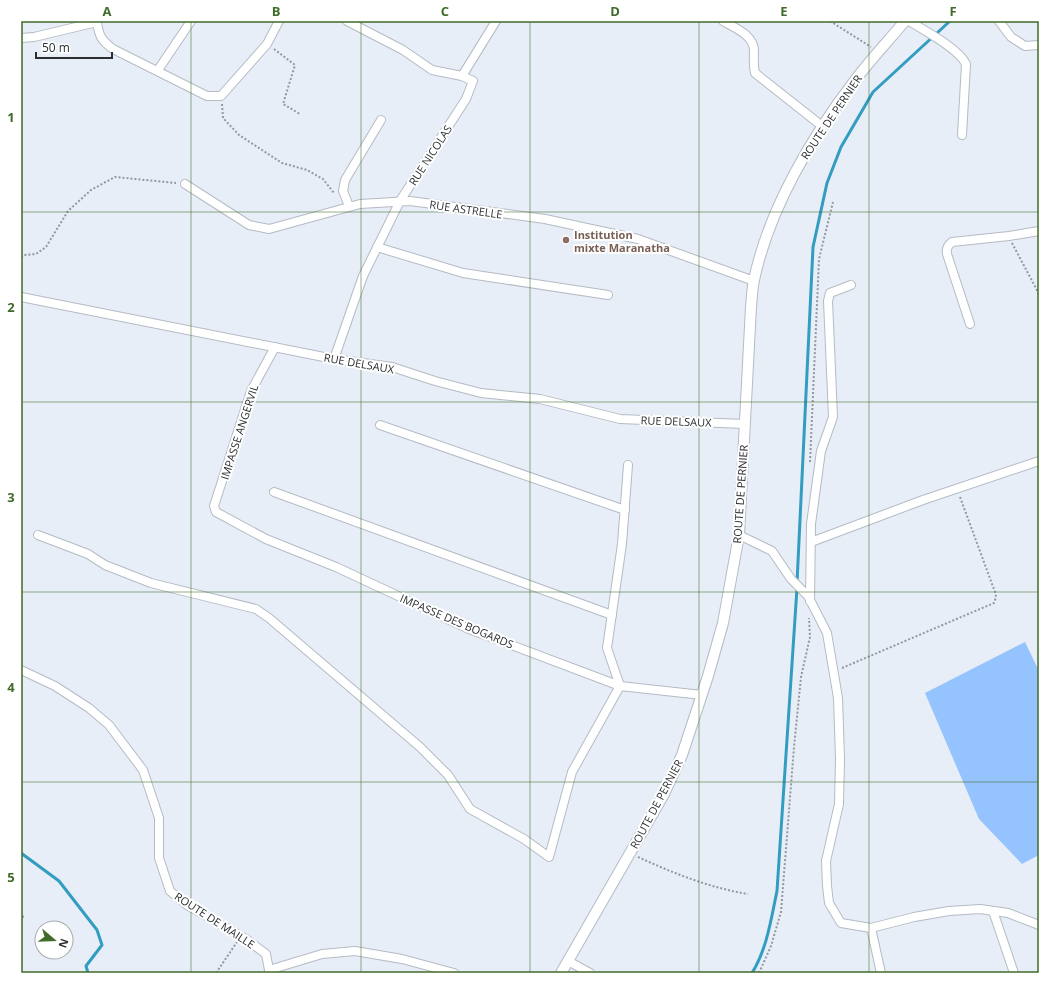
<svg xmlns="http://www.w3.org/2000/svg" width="1060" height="994" font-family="'Open Sans',sans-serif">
<rect width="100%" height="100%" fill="#e7eef7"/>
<polygon fill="#95c3fe" points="1025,642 1039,671 1039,855 1022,864 979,819 925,693"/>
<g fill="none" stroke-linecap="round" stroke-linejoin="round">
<g stroke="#329cc1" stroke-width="3">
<polyline points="797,583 813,247 827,183 841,147 873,92 950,21"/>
<polyline points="21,853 59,881 97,930 102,945 86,966 88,973"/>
<path d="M752 973C767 949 771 919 777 891L797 588"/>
</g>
<g stroke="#b5bbc4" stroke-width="10">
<g id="minor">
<path d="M723 21C735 28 754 35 754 51 754 59 753 65 755 73L822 126"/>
<path d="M909 21C924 30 959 49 966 64L962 135"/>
<polyline points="999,21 1011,37 1025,46 1039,45"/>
<path d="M21 38 34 37 97 22C99 36 101 40 113 49L207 96H221L267 44 279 21"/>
<polyline points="158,70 191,21"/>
<polyline points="462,76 496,21"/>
<polyline points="185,184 249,225 269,229 360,204 410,201 545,219 638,239 754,281"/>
<polyline points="349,206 343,191 345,180 381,120"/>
<polyline points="377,247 463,273 608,295"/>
<polyline points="21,297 334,359 392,367 435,381 481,393 540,399 620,419 745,424"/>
<path d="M970 324 947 254C946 249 948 245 952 242L1009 236 1039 231"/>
<polyline points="275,347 251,391 214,506 216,512 266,539 336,567 469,629 620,686 702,695"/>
<polyline points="334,359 363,276 400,201 466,99 473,81 462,76 432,70 403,50 347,21"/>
<polyline points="380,425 625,510"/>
<polyline points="274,492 612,615"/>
<polyline points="38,535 88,554 105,565 151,583 256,609 269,618 420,747 448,775 470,809 524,839 549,857 572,772 620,686 607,648 622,544 628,465"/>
<polyline points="739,535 772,551 791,579 808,596 827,633 838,698 840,759 839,804 826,861 827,886 829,903 841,923 871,928 914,917 949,911 980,909 1008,913 1039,925"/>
<polyline points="811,542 923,500 1039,461"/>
<polyline points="810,601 811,524 821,451 833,417 828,301 830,293 851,285"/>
<polyline points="21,670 55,686 89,708 109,725 143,770 159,818 159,858 170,891 187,905 246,939 266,954 269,970 322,954 355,951 402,959 454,973"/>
<polyline points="993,911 1014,973"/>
<polyline points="871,928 881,973"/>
<polyline points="568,961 590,973"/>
</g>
</g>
<g stroke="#b5bbc4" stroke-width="12">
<path id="tertiary" d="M561 973 664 794 682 755 708 676 723 623 739 535 751 307C752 298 752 289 754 280 769 209 812 136 856 79 871 59 889 40 905 21"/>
</g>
<g stroke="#93989f" stroke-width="2" stroke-dasharray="2 2" stroke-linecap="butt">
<polyline points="830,21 871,47"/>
<polyline points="274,49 295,65 283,104 300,114"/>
<polyline points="222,104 223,118 239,135 282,163 307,170 323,179 334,193"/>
<polyline points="1012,243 1039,294"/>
<polyline points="21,257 24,255 36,254 46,247 68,211 91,190 115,177 176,183"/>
<polyline points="810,462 819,259 833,202"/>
<polyline points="842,668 994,603 996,597 995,592 960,497"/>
<path d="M638 857C673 873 710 888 748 894"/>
<polyline points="21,912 23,917 21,921"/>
<polyline points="216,973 237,942"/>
<polyline points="759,973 771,946 781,912 794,747 801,677 810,637 809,618"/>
</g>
<use href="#minor" stroke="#fff" stroke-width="8"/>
<use href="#tertiary" stroke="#fff" stroke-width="10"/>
</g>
<path fill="none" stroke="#406b28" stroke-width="1" stroke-opacity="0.55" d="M191 21V973M361 21V973M530 21V973M699 21V973M869 21V973M21 212H1039M21 402H1039M21 592H1039M21 782H1039"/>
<circle fill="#8d6e63" stroke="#fff" stroke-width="1.5" cx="566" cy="240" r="4"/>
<g text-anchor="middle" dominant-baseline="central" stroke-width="4" stroke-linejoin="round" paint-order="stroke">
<g font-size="11" fill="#2c2e32" stroke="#fff">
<text transform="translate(831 117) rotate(-56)">ROUTE DE PERNIER</text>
<text transform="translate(430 155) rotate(-57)">RUE NICOLAS</text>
<text transform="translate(466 209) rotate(8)">RUE ASTRELLE</text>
<text transform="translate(359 363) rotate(10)">RUE DELSAUX</text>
<text transform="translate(676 421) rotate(2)">RUE DELSAUX</text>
<text transform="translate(239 432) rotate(-72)">IMPASSE ANGERVIL</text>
<text transform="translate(740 494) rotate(-86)">ROUTE DE PERNIER</text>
<text transform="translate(457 621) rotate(23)">IMPASSE DES BOGARDS</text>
<text transform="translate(656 804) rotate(-62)">ROUTE DE PERNIER</text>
<text transform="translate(215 920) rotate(33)">ROUTE DE MAILLE</text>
</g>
<g font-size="11" font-weight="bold" fill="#785e54" stroke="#fff" text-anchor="start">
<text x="574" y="234">Institution<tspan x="574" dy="13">mixte Maranatha</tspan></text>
</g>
</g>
<rect width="1060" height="994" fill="none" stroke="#ffffff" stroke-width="44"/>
<g transform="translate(54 940) rotate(109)"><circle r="19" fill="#ffffff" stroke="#ababad"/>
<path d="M0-3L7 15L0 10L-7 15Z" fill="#406b28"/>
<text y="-6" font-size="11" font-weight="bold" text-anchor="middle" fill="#2c2e32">N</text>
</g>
<path d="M36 52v6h76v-6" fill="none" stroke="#2c2e32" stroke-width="2"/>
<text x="42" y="52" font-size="12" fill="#2c2e32" stroke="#ffffff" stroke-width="3" paint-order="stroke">50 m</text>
<rect x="22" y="22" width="1016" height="950" fill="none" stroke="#406b28" stroke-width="1.5"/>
<g font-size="13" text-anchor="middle" font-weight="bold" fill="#406b28">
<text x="107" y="16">A</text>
<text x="276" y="16">B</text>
<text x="445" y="16">C</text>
<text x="615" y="16">D</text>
<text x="784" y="16">E</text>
<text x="953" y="16">F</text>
<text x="11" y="122">1</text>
<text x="11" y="312">2</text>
<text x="11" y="502">3</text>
<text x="11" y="692">4</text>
<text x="11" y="882">5</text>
</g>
</svg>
